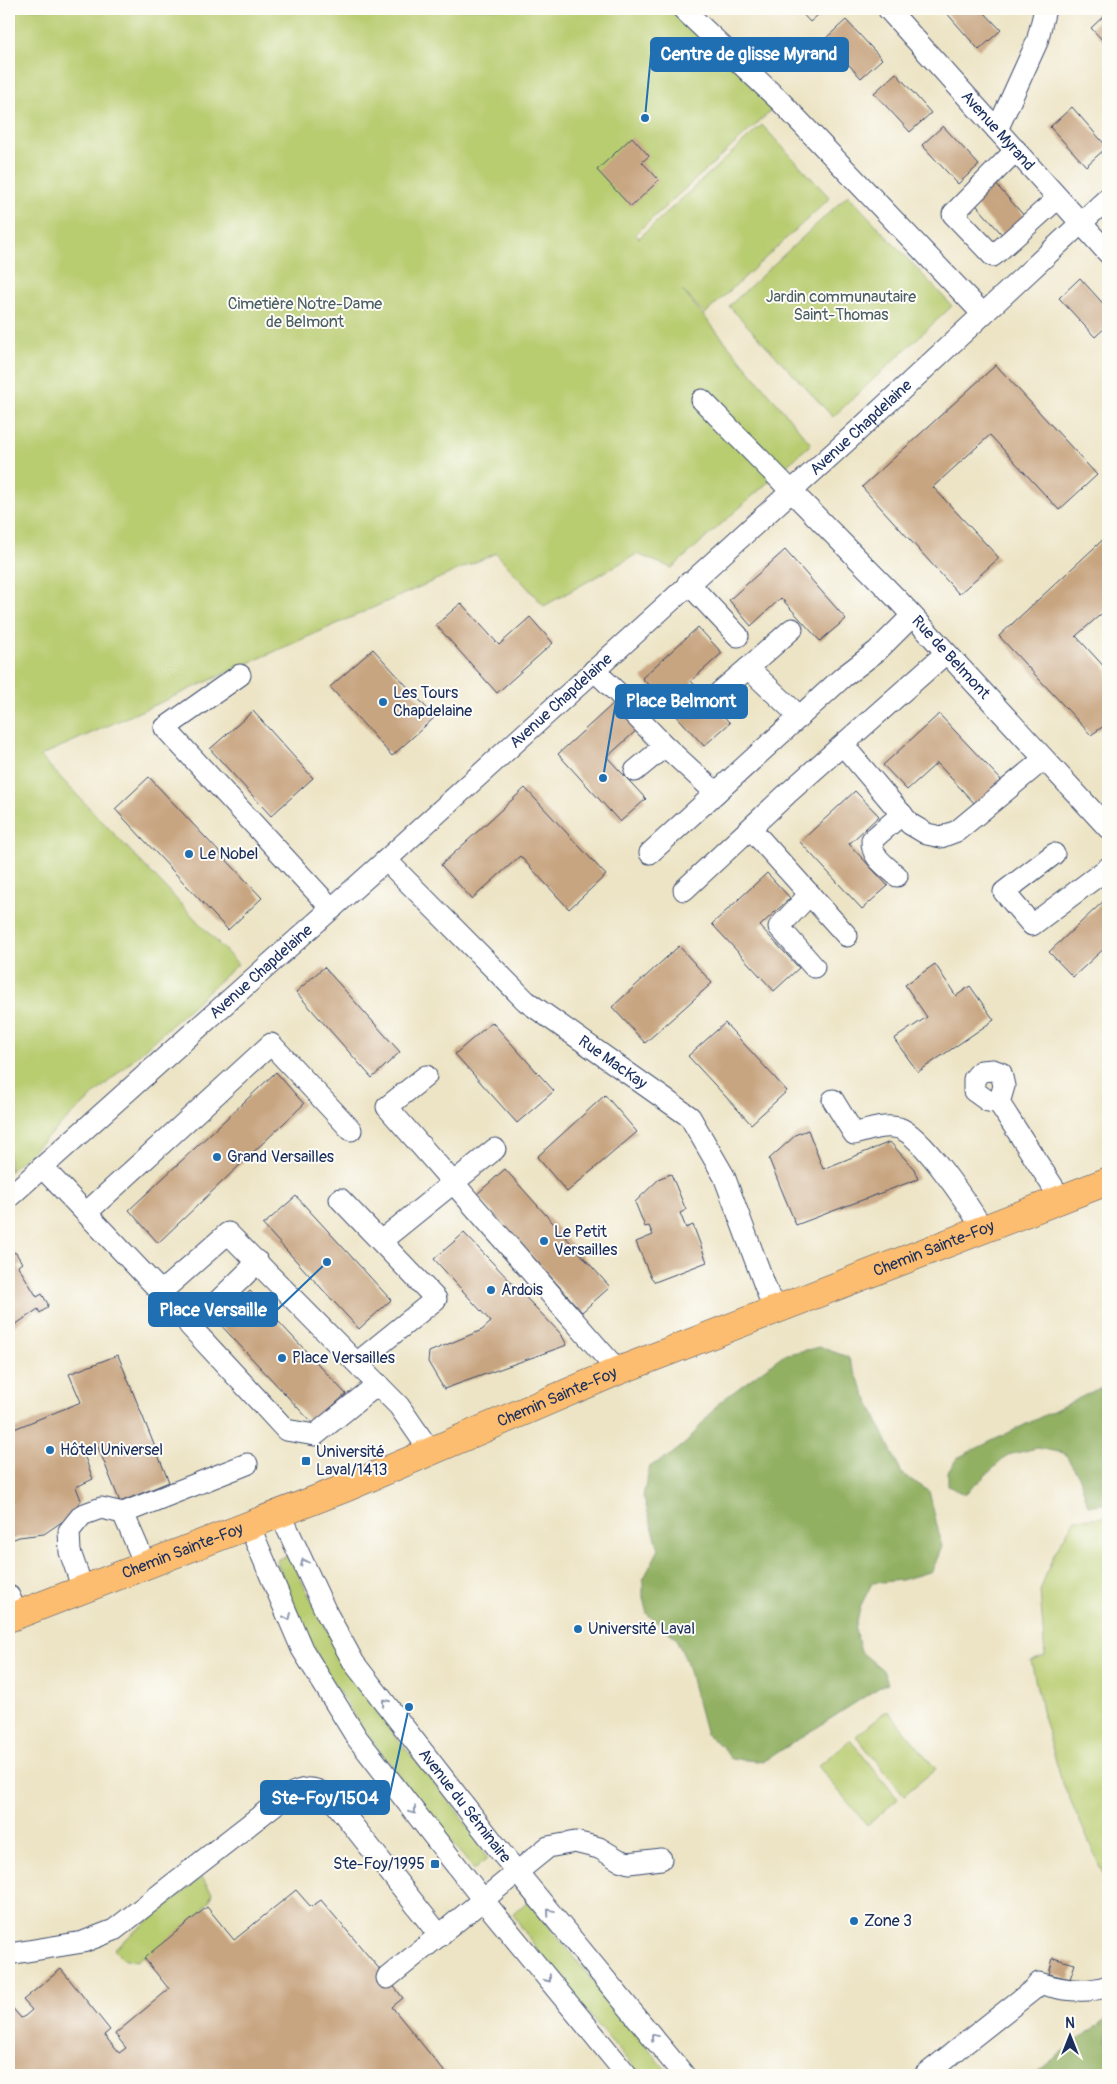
<svg xmlns="http://www.w3.org/2000/svg" width="1117" height="2084" font-family="Pangolin,sans-serif">
<rect width="100%" height="100%" fill="#fdfcf7"/>
<filter id="ink" filterUnits="userSpaceOnUse"><feTurbulence type="fractalNoise" baseFrequency=".02" numOctaves="2"/><feDisplacementMap in="SourceGraphic" scale="10" xChannelSelector="R" yChannelSelector="G"/><feConvolveMatrix kernelMatrix="1 2 1 2 8 2 1 2 1" color-interpolation-filters="sRGB"/></filter>
<filter id="wash" filterUnits="userSpaceOnUse"><feTurbulence type="fractalNoise" baseFrequency=".0096" numOctaves="4" result="noise"/><feDisplacementMap in="SourceGraphic" scale="20" xChannelSelector="R" yChannelSelector="G"/><feGaussianBlur stdDeviation="1.12" result="paint"/><feColorMatrix in="noise" values="0 0 0 0 0 0 0 0 0 0 0 0 0 0 0 0 0 1.4 0 .05"/><feComposite in="paint" operator="in"/></filter>
<g filter="url(#wash)">
<rect width="100%" height="100%" fill="#ede4c5"/>
<g fill="#b8cc6f" stroke="#6a7e66">
<polygon points="9,9 683,9 781,102 635,234 639,238 762,125 830,198 705,314 682,290 811,444 672,568 637,554 544,606 496,553 40,756 238,964 9,1172"/>
<polygon points="848,195 952,306 833,417 729,306"/>
<polygon points="1108,1517 1108,1885 1061,1779 1044,1719 1031,1661 1045,1656 1040,1591 1053,1556 1075,1519"/>
<path d="M288 1555C317 1609 343 1667 380 1717 416 1764 460 1806 487 1859L474 1870C425 1806 369 1745 328 1674 307 1638 291 1599 276 1560Z"/>
<polygon points="887,1710 936,1769 904,1795 856,1736"/>
<polygon points="850,1740 898,1799 867,1825 818,1766"/>
<polygon points="202,1877 212,1893 209,1902 204,1907 205,1909 146,1958 144,1956 137,1961 122,1958 114,1949"/>
<path d="M528 1901 670 2075H640C597 2023 549 1971 513 1914Z"/>
</g>
<g fill="#92b062" stroke="#567060">
<polygon points="820,1347 848,1357 902,1474 929,1491 942,1547 932,1571 902,1580 872,1583 861,1605 855,1629 861,1652 883,1670 888,1684 880,1687 763,1762 730,1758 723,1747 706,1735 686,1660 675,1637 647,1614 643,1598 643,1580 659,1549 643,1496 650,1466 668,1457 687,1442 720,1402 783,1355"/>
<polygon points="1108,1384 1108,1503 1088,1506 1080,1478 1064,1453 1037,1448 1008,1455 965,1494 948,1486 948,1472 957,1458"/>
<polygon points="1108,2017 1108,2075 1033,2075"/>
</g>
<g id="blocks">
<g fill="#c8a581">
<polygon points="798,9 825,9 810,22"/>
<polygon points="945,9 981,9 1001,30 979,50 944,10"/>
<polygon points="1108,12 1108,46 1091,28"/>
<polygon points="846,20 882,59 861,78 825,39"/>
<polygon points="896,73 931,113 910,132 874,93"/>
<polygon points="1072,107 1107,147 1086,166 1050,127"/>
<polygon points="943,126 979,165 958,184 922,145"/>
<polygon points="632,137 649,156 642,162 659,180 631,207 597,170"/>
<polygon points="992,180 1028,220 1006,239 971,199"/>
<polygon points="1080,278 1108,309 1108,325 1095,337 1059,298"/>
<polygon points="996,365 1097,475 1059,510 990,435 933,487 999,558 959,594 862,487"/>
<polygon points="1108,535 1108,608 1076,636 1108,671 1108,723 1091,735 999,636"/>
<polygon points="785,550 846,619 820,641 781,598 751,626 729,600"/>
<polygon points="461,603 499,645 530,617 553,643 497,693 436,625"/>
<polygon points="698,627 722,653 691,681 730,723 704,746 642,678"/>
<polygon points="373,649 435,717 392,756 330,687"/>
<polygon points="615,702 638,729 607,757 646,799 620,822 558,754"/>
<polygon points="253,711 313,778 271,816 210,749"/>
<polygon points="939,714 1002,781 976,805 937,763 907,790 883,765"/>
<polygon points="149,777 262,898 228,930 115,809"/>
<polygon points="525,788 606,875 569,909 520,856 472,899 441,865"/>
<polygon points="855,791 879,816 849,844 888,886 862,909 800,842"/>
<polygon points="767,873 790,898 760,926 799,968 774,991 712,924"/>
<polygon points="1108,897 1108,945 1073,977 1049,952"/>
<polygon points="679,946 712,983 645,1043 612,1007"/>
<polygon points="935,964 956,996 970,986 994,1020 918,1072 894,1039 927,1017 905,985"/>
<polygon points="324,967 400,1052 372,1078 296,992"/>
<polygon points="492,1022 554,1091 517,1123 455,1054"/>
<polygon points="725,1023 787,1091 751,1124 688,1056"/>
<polygon points="276,1072 304,1104 158,1243 129,1210"/>
<polygon points="605,1095 637,1132 567,1192 537,1157"/>
<polygon points="808,1130 823,1169 890,1142 914,1169 918,1179 796,1225 769,1159 797,1134"/>
<polygon points="505,1169 610,1287 582,1312 477,1194"/>
<polygon points="671,1174 686,1210 680,1213 686,1228 693,1225 707,1262 655,1282 650,1276 636,1242 653,1235 649,1226 645,1227 635,1202 660,1178"/>
<polygon points="296,1196 391,1300 359,1329 263,1225"/>
<polygon points="464,1233 561,1334 567,1345 444,1389 428,1362 429,1352 482,1330 491,1322 434,1259"/>
<polygon points="11,1252 16,1253 22,1263 18,1266 37,1297 42,1294 48,1304 47,1308 40,1313 38,1309 9,1329 9,1254"/>
<polygon points="250,1291 346,1394 313,1424 217,1321"/>
<polygon points="118,1355 169,1482 120,1502 98,1447 83,1452 93,1479 76,1487 81,1500 69,1517 44,1534 19,1537 9,1541 9,1431 81,1402 69,1374"/>
<polygon points="296,1890 311,1907 321,1900 387,1978 403,1998 392,2007 447,2075 9,2075 9,2004 21,2018 25,2016 32,2010 23,2000 61,1969 110,2030 104,2035 119,2053 126,2048 115,2034 169,1989 144,1958 207,1907 234,1940"/>
<polygon points="1053,1958 1075,1964 1070,1979 1049,1974"/>
</g>
</g>
</g>
<g filter="url(#ink)">
<use href="#blocks" fill-opacity="0" stroke="#3a4a6d" stroke-width="1"/>
<g fill="none" stroke-linecap="round" stroke-linejoin="round">
<g stroke="#3a4a6d" stroke-width="23">
<g id="minor">
<polyline points="683,9 781,102 983,314"/>
<path id="s1" d="M888 9 1108 253"/>
<polyline points="997,130 1037,42 1045,9"/>
<polyline points="1016,150 953,214 993,256 1058,198"/>
<path id="s2" d="M702 400 898 600 1108 828"/>
<polyline points="688,583 738,636"/>
<polyline points="792,629 748,668 800,717"/>
<polyline points="594,670 622,697"/>
<polyline points="240,675 165,728 332,909"/>
<polyline points="719,693 748,668"/>
<polyline points="627,707 665,746"/>
<polyline points="843,745 910,824 927,834 941,837 957,831 1044,759"/>
<polyline points="635,771 665,746 716,793"/>
<polyline points="751,829 847,936"/>
<polyline points="650,853 843,677 877,651 912,616"/>
<polyline points="1054,854 1004,892 1032,925 1108,868"/>
<path id="s3" d="M386 860 526 1001 690 1117 724 1176 774 1310"/>
<path d="M897 876C885 865 871 857 872 840L902 814"/>
<polyline points="684,890 787,794 946,653"/>
<polyline points="810,894 779,927 814,967"/>
<polyline points="426,1076 387,1107 618,1371"/>
<path d="M833 1100 854 1134C869 1130 884 1124 899 1128 922 1135 969 1206 982 1228"/>
<polyline points="999,1103 988,1101 974,1091 974,1079 981,1071 993,1070 1001,1073 1004,1086 999,1103 1061,1199"/>
<polyline points="42,1167 161,1292 228,1233 399,1406 430,1451"/>
<path id="s4" d="M9 1197 386 860 850 438 1108 198"/>
<polyline points="340,1199 436,1299 357,1363"/>
<polyline points="86,1213 271,1044 351,1130"/>
<polyline points="381,1241 495,1149"/>
<polyline points="215,1304 258,1262"/>
<polyline points="189,1325 286,1430 315,1435 378,1384"/>
<polyline points="123,1513 145,1564"/>
<path id="s5" d="M280 1513 326 1612 354 1663 503 1855 684 2075"/>
<polyline points="248,1523 302,1649 357,1738 484,1901 627,2075"/>
<polyline points="83,1589 70,1552 69,1531 82,1515 101,1508 123,1513 247,1464"/>
<polyline points="9,1596 17,1614"/>
<path d="M9 1954 83 1942 114 1930 282 1799C300 1787 314 1784 332 1799L440 1936"/>
<polyline points="387,1978 548,1847 575,1842 599,1848 619,1860 629,1863 661,1859"/>
<path d="M925 2075 1034 1989 1039 1983C1061 1990 1085 1994 1108 1986"/>
</g>
</g>
<g stroke="#3a4a6d" stroke-width="29">
<g id="major">
<path id="s6" d="M9 1618 348 1487 618 1371 1108 1181"/>
</g>
</g>
<use href="#minor" stroke="#fff" stroke-width="21"/>
<use href="#major" stroke="#fcbd6f" stroke-width="28"/>
</g>
<defs><path id="oneway-chevron" d="M-2-3.5L2.5 0L-2 3.5" fill="none" stroke-width="1.6" stroke-linecap="round" stroke-linejoin="round" transform="scale(1.25)"/></defs>
<g stroke="#8d97ae">
<use href="#oneway-chevron" transform="translate(304 1562) rotate(-114)"/>
<use href="#oneway-chevron" transform="translate(288 1617) rotate(66)"/>
<use href="#oneway-chevron" transform="translate(385 1702) rotate(-128)"/>
<use href="#oneway-chevron" transform="translate(413 1811) rotate(52)"/>
<use href="#oneway-chevron" transform="translate(550 1912) rotate(-130)"/>
<use href="#oneway-chevron" transform="translate(548 1979) rotate(51)"/>
<use href="#oneway-chevron" transform="translate(654 2037) rotate(-130)"/>
</g>
</g>
<g fill="#1f6fb2" stroke="#fdfcf7" stroke-width="2">
<circle cx="383" cy="702" r="5"/>
<circle cx="189" cy="854" r="5"/>
<circle cx="217" cy="1157" r="5"/>
<circle cx="544" cy="1241" r="5"/>
<circle cx="491" cy="1290" r="5"/>
<circle cx="282" cy="1358" r="5"/>
<circle cx="50" cy="1450" r="5"/>
<rect x="301" y="1456" width="10" height="10" rx="2.5"/>
<circle cx="578" cy="1629" r="5"/>
<rect x="430" y="1859" width="10" height="10" rx="2.5"/>
<circle cx="854" cy="1921" r="5"/>
</g>
<g text-anchor="middle" dominant-baseline="central" stroke-width="4" stroke-linejoin="round" paint-order="stroke">
<g font-size="16" fill="#1b2f5e" stroke="#fdfcf7">
<text stroke="none"><textPath href="#s1" startOffset="164">Avenue Myrand</textPath></text>
<text stroke="none"><textPath href="#s4" startOffset="1148">Avenue Chapdelaine</textPath></text>
<text stroke="none"><textPath href="#s2" startOffset="358">Rue de Belmont</textPath></text>
<text stroke="none"><textPath href="#s4" startOffset="742">Avenue Chapdelaine</textPath></text>
<text stroke="none"><textPath href="#s4" startOffset="338">Avenue Chapdelaine</textPath></text>
<text stroke="none"><textPath href="#s3" startOffset="305">Rue MacKay</textPath></text>
<text stroke="none"><textPath href="#s6" startOffset="996">Chemin Sainte-Foy</textPath></text>
<text stroke="none"><textPath href="#s6" startOffset="591">Chemin Sainte-Foy</textPath></text>
<text stroke="none"><textPath href="#s6" startOffset="186">Chemin Sainte-Foy</textPath></text>
<text stroke="none"><textPath href="#s5" startOffset="348">Avenue du Séminaire</textPath></text>
</g>
<g font-size="16" fill="#4a5e63" stroke="#fdfcf7">
<text x="841" y="297">Jardin communautaire<tspan x="841" dy="18">Saint-Thomas</tspan></text>
<text x="305" y="304">Cimetière Notre-Dame<tspan x="305" dy="18">de Belmont</tspan></text>
</g>
<g font-size="16" fill="#1b2f5e" stroke="#fdfcf7" text-anchor="start">
<text x="393" y="693">Les Tours<tspan x="393" dy="18">Chapdelaine</tspan></text>
<text x="199" y="854">Le Nobel</text>
<text x="227" y="1157">Grand Versailles</text>
<text x="554" y="1232">Le Petit<tspan x="554" dy="18">Versailles</tspan></text>
<text x="501" y="1290">Ardois</text>
<text x="292" y="1358">Place Versailles</text>
<text x="60" y="1450">Hôtel Universel</text>
<text x="316" y="1452">Université<tspan x="316" dy="18">Laval/1413</tspan></text>
<text x="588" y="1629">Université Laval</text>
<text x="425" y="1864" text-anchor="end">Ste-Foy/1995</text>
<text x="864" y="1921">Zone 3</text>
</g>
</g>
<path fill="none" stroke="#1f6fb2" stroke-width="2" d="M645 118L651 54M603 778L616 701M327 1262L277 1310M409 1707L389 1798"/>
<g fill="#1f6fb2" stroke="#fdfcf7" stroke-width="2">
<circle cx="645" cy="118" r="5"/>
<circle cx="603" cy="778" r="5"/>
<circle cx="327" cy="1262" r="5"/>
<circle cx="409" cy="1707" r="5"/>
</g>
<g fill="#1f6fb2" stroke="#1f6fb2" stroke-width="2">
<rect x="651" y="38" width="197" height="33" rx="5"/>
<rect x="616" y="685" width="131" height="33" rx="5"/>
<rect x="149" y="1293" width="128" height="33" rx="5"/>
<rect x="261" y="1781" width="128" height="33" rx="5"/>
</g>
<g font-size="18" text-anchor="middle" font-weight="bold" fill="#fff">
<text x="749" y="60">Centre de glisse Myrand</text>
<text x="681" y="707">Place Belmont</text>
<text x="213" y="1316">Place Versaille</text>
<text x="325" y="1804">Ste-Foy/1504</text>
</g>
<rect width="1117" height="2084" fill="none" stroke="#fdfcf7" stroke-width="30"/>
<g transform="translate(1070 2036)" stroke="#fdfcf7" stroke-width="4" paint-order="stroke">
<path d="M0-4L9 19L0 12L-9 19Z" fill="#1b2f5e"/>
<text y="-8" font-size="14" font-weight="bold" text-anchor="middle" fill="#1b2f5e">N</text>
</g>
</svg>
